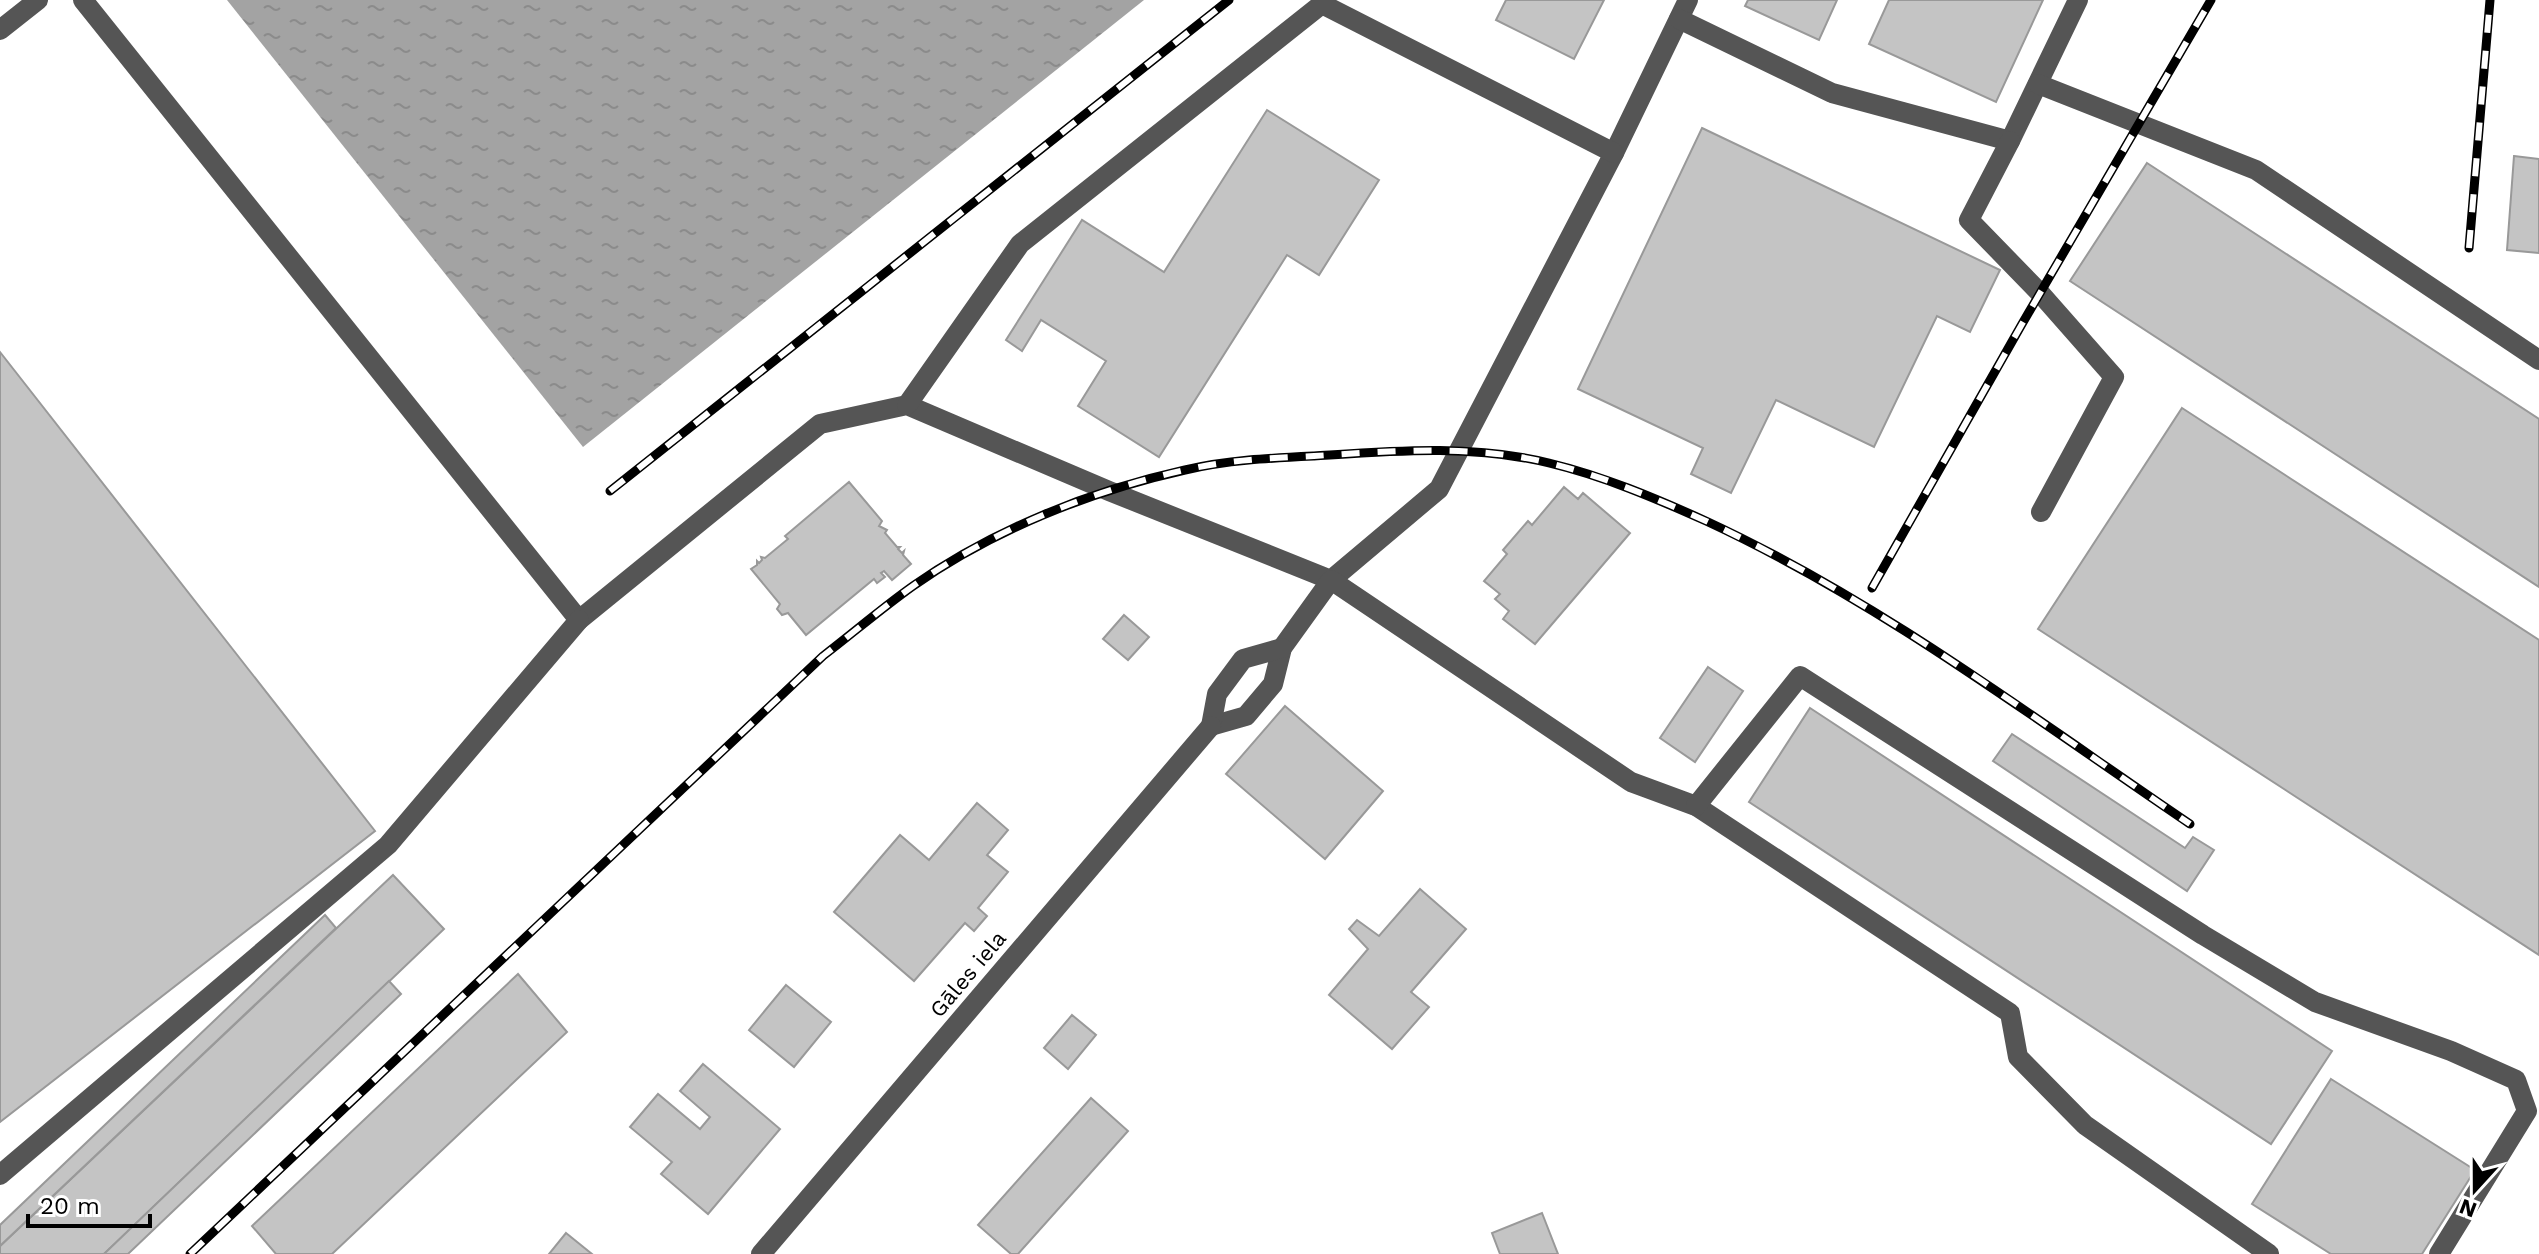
<svg xmlns="http://www.w3.org/2000/svg" width="2539" height="1254" font-family="'Work Sans',sans-serif">
<defs>
<pattern id="water-ripples" width="26" height="14" patternUnits="userSpaceOnUse" patternTransform="scale(2)"><rect width="26" height="14" fill="#a3a3a3"/><path d="M2 4q2-2 4 0t4 0M15 11q2-2 4 0t4 0" fill="none" stroke="#8b8b8b"/></pattern>
</defs>
<rect width="100%" height="100%" fill="#fff"/>
<polygon fill="url(#water-ripples)" points="227,0 1144,0 583,447"/>
<g fill="#c4c4c4" stroke="#999" stroke-width="2">
<polygon points="1506,0 1604,0 1574,59 1496,20"/>
<polygon points="1748,0 1837,0 1819,40 1745,6"/>
<polygon points="1889,0 2043,0 1996,102 1869,44"/>
<polygon points="1267,110 1379,180 1319,275 1287,255 1159,457 1078,406 1106,361 1041,320 1022,351 1006,340 1082,220 1164,272"/>
<polygon points="1702,128 2000,270 1970,332 1937,316 1874,447 1776,400 1731,493 1691,474 1703,448 1578,389"/>
<polygon points="2514,156 2539,159 2539,253 2507,250"/>
<polygon points="2147,163 2539,419 2539,587 2070,281"/>
<polygon points="0,352 375,831 0,1122"/>
<polygon points="2182,408 2539,640 2539,955 2038,629"/>
<polygon points="849,482 882,521 879,526 887,530 885,533 897,547 900,547 898,549 902,553 904,551 903,555 911,564 892,580 884,571 881,573 885,577 877,583 874,579 806,635 788,613 782,615 777,609 780,604 751,569 757,565 757,561 759,563 762,560 761,557 765,558 788,539 785,536"/>
<polygon points="1564,487 1578,499 1583,493 1630,533 1535,644 1503,619 1509,611 1495,599 1500,594 1484,581 1507,554 1503,550 1528,521 1532,525"/>
<polygon points="1124,615 1149,637 1128,660 1103,639"/>
<polygon points="1708,667 1743,691 1695,762 1660,738"/>
<polygon points="1285,706 1383,791 1325,859 1226,774"/>
<polygon points="1810,708 2332,1051 2271,1144 1749,802"/>
<polygon points="2012,734 2185,848 2193,837 2214,850 2187,891 1993,761"/>
<polygon points="977,803 1008,830 987,855 1008,872 978,908 987,916 974,931 965,923 914,981 834,912 900,835 929,860"/>
<polygon points="393,875 444,929 104,1254 0,1254 0,1246"/>
<polygon points="1420,889 1466,929 1411,992 1429,1007 1392,1049 1329,995 1368,949 1349,929 1357,920 1379,936"/>
<polygon points="325,915 336,928 0,1246 0,1225"/>
<polygon points="518,974 567,1032 332,1254 276,1254 252,1226"/>
<polygon points="389,981 401,994 128,1254 104,1254"/>
<polygon points="786,985 831,1022 794,1067 749,1030"/>
<polygon points="1072,1015 1096,1035 1068,1069 1044,1048"/>
<polygon points="703,1064 780,1129 708,1214 661,1174 672,1162 630,1127 658,1094 700,1129 710,1117 680,1091"/>
<polygon points="2331,1079 2475,1170 2422,1254 2331,1254 2252,1204"/>
<polygon points="1091,1098 1128,1131 1018,1254 1011,1254 978,1225"/>
<polygon points="1542,1213 1558,1254 1500,1254 1492,1233"/>
<polygon points="566,1233 592,1254 549,1254"/>
</g>
<g fill="none" stroke-linecap="round" stroke-linejoin="round">
<g stroke="#555" stroke-width="20">
<polyline points="83,0 579,620 820,424 907,405 1109,491 1331,580 1439,489 1614,153 1688,0"/>
<polyline points="1679,19 1832,93 2010,141 2078,0"/>
<polyline points="0,30 38,0"/>
<polyline points="2038,84 2256,170 2539,360"/>
<polyline points="2010,141 1969,220 2040,293 2114,377 2041,512"/>
<polyline points="907,405 1020,244 1322,4 1614,153"/>
<polyline points="1211,726 1246,716 1273,684 1282,648 1331,580 1631,782 1696,806 2010,1013 2018,1057 2085,1125 2269,1254"/>
<polyline points="1211,726 1217,694 1243,659 1282,648"/>
<polyline points="1696,806 1800,676 2203,935 2315,1002 2451,1051 2516,1080 2527,1111 2439,1254"/>
<polyline points="0,1175 388,845 579,620"/>
<polyline points="761,1254 1211,726"/>
</g>
<g stroke="#000" stroke-width="9">
<g id="rail">
<polyline points="2469,248 2490,0"/>
<polyline points="610,491 1229,0"/>
<polyline points="1872,588 2022,324 2211,0"/>
<path d="M190 1254 823 656C853 633 882 608 913 586 993 530 1090 491 1185 470 1227 460 1271 458 1314 456 1392 451 1472 444 1549 463 1603 476 1655 498 1706 521 1879 601 2032 717 2190 824"/>
</g>
</g>
<use href="#rail" stroke="#fff" stroke-width="6" stroke-dasharray="18" stroke-linecap="butt"/>
</g>
<g text-anchor="middle" dominant-baseline="central" stroke-width="6" stroke-linejoin="round" paint-order="stroke">
<g font-size="22" fill="#000" stroke="#fff">
<text transform="translate(968 974) rotate(-50)">Gāles iela</text>
</g>
</g>
<g transform="translate(2475 1190) rotate(201)" stroke="#ffffff" stroke-width="6" paint-order="stroke">
<path d="M0-6L14 30L0 20L-14 30Z" fill="#000000"/>
<text y="-12" font-size="22" font-weight="bold" text-anchor="middle" fill="#000000">N</text>
</g>
<path d="M28 1214v12h122v-12" fill="none" stroke="#000000" stroke-width="4"/>
<text x="40" y="1214" font-size="24" fill="#000000" stroke="#ffffff" stroke-width="6" paint-order="stroke">20 m</text>
</svg>
